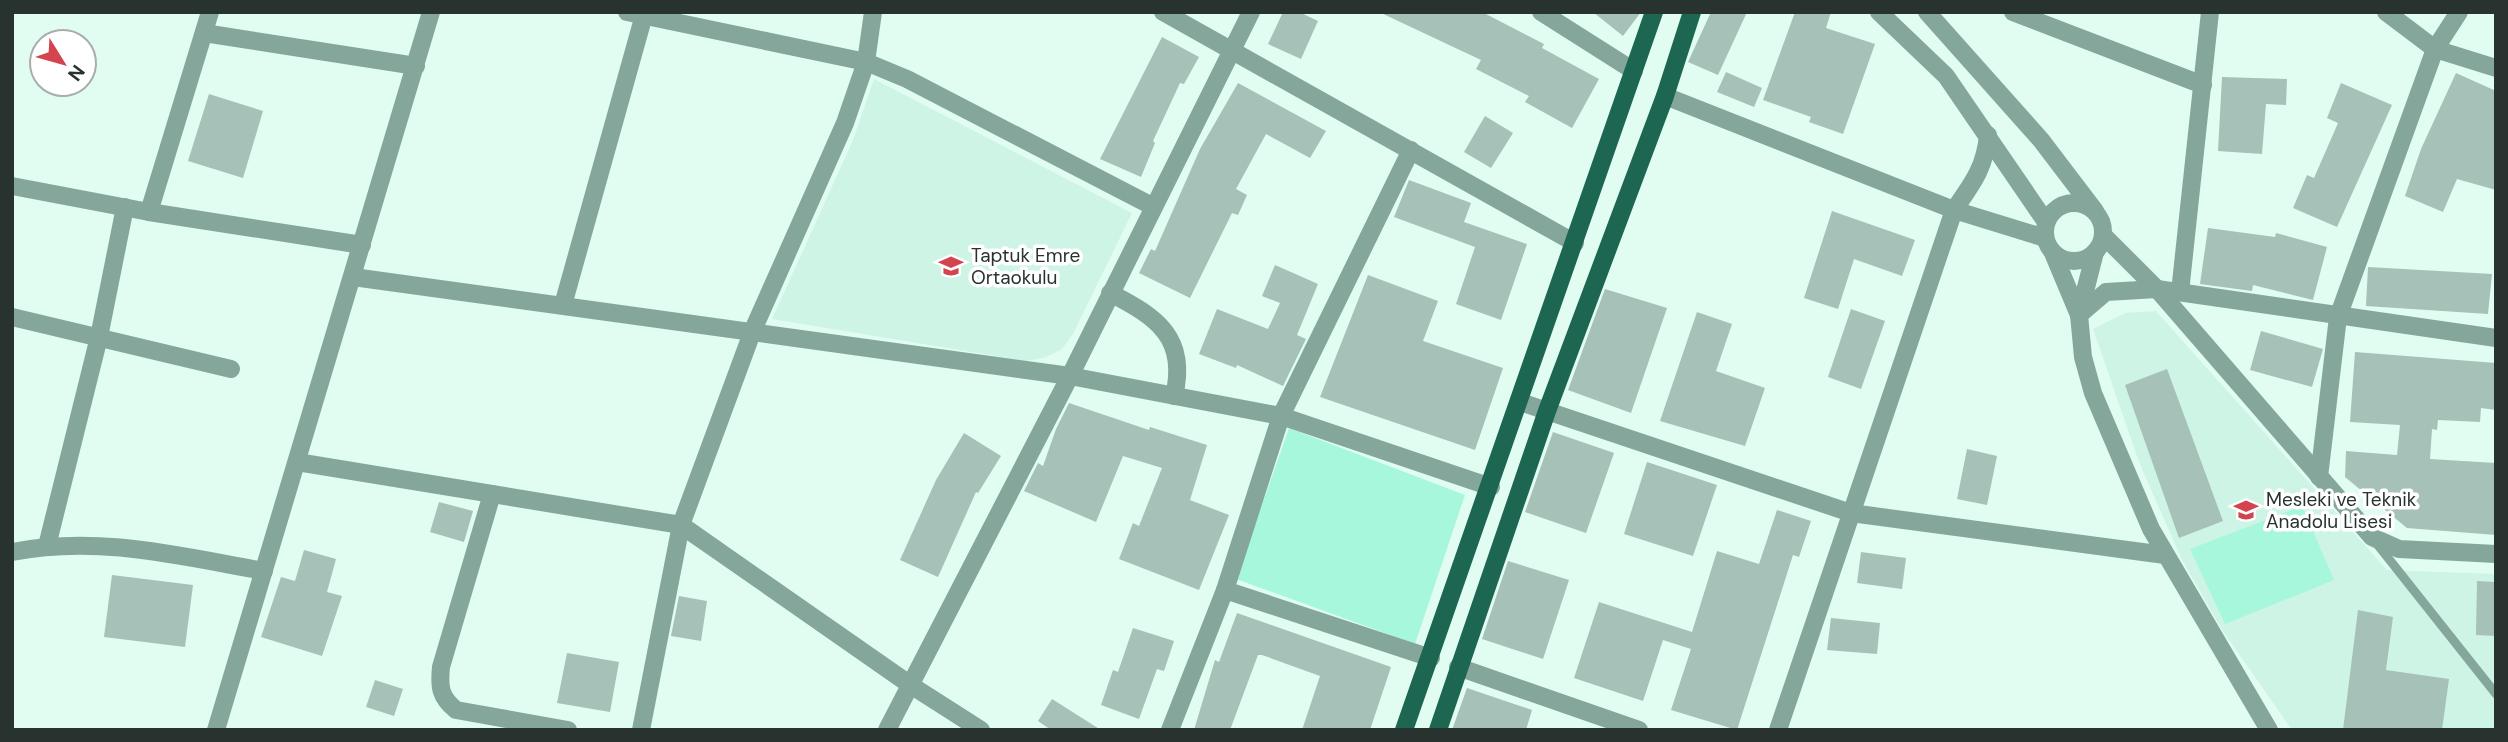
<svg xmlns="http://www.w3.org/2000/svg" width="2508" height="742" font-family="'DM Sans',sans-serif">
<rect width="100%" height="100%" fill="#e1fdf2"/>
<g fill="#cef4e6">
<polygon points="874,79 1132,213 1073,334 1062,349 1044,358 1025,361 772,319 853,140"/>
<polygon points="2156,311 2387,570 2496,574 2496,730 2292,730 2222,630 2181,558 2139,462 2093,329 2125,313"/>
</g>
<g fill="#a6f7db">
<polygon points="1289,428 1465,495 1415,644 1236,579"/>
<polygon points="2302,506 2334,580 2225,624 2190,549"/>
</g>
<g fill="#a6c1b7">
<polygon points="1283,12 1299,12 1318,21 1301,59 1268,44"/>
<polygon points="1379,12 1482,12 1544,44 1542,48 1599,79 1572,128 1525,102 1529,96 1476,69 1481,60"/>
<polygon points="1593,12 1641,12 1623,36"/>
<polygon points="1711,12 1747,12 1718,75 1688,62"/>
<polygon points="1795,12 1831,12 1826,28 1875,44 1843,134 1809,122 1811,117 1763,100"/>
<polygon points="1162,37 1199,57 1184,84 1180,83 1153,141 1155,143 1141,177 1100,159"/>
<polygon points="1726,72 1762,88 1754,107 1717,92"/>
<polygon points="2456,73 2496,91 2496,190 2457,179 2443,212 2405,196 2421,149"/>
<polygon points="2222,77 2287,79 2286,105 2266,104 2262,154 2218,151"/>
<polygon points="1238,83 1326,131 1310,158 1266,134 1236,189 1247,195 1238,215 1232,213 1190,298 1139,273 1151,249 1155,251 1200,149"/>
<polygon points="2341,83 2392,105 2337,227 2293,208 2307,175 2314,178 2338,123 2327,118"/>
<polygon points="209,94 263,111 243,178 188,161"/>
<polygon points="1485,116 1513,133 1491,168 1464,152"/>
<polygon points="1409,180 1471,203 1464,222 1527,244 1501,320 1456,304 1475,247 1394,217"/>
<polygon points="1832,211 1915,240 1902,276 1854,259 1838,309 1804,298"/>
<polygon points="2208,228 2275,237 2276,233 2327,247 2313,300 2253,285 2252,291 2200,284"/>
<polygon points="1275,265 1318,284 1297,335 1306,339 1283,386 1237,365 1236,368 1199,354 1217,309 1268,329 1280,303 1262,296"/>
<polygon points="2368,267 2492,274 2488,314 2366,306"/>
<polygon points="1368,275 1438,301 1423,341 1503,368 1475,450 1320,397"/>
<polygon points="1605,289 1667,308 1631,413 1568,390"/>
<polygon points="1851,309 1885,321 1861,389 1828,377"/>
<polygon points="1697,312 1732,324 1716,371 1765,388 1745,446 1660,421"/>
<polygon points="2261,331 2323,349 2312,387 2250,370"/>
<polygon points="2355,352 2496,363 2496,410 2481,408 2480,422 2438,420 2437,430 2432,429 2430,459 2496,463 2496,535 2407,528 2345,477 2346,451 2397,455 2400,425 2350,422"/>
<polygon points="2167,369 2223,521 2179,538 2125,385"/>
<polygon points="1069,403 1149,430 1150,427 1207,445 1190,500 1229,515 1199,590 1119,559 1133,523 1139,526 1162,468 1123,456 1096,522 1024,491 1038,463 1043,466 1056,429"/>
<polygon points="1553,432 1614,453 1586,533 1525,512"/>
<polygon points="964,433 1001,456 978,493 976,492 938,577 900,560 936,480"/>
<polygon points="1967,449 1997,456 1987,505 1957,499"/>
<polygon points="1647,462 1717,485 1693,556 1624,534"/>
<polygon points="439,502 473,511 464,542 430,532"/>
<polygon points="1777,510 1811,521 1799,557 1793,555 1737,730 1671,710 1691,649 1663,640 1643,701 1574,678 1599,602 1692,632 1717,551 1759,564"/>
<polygon points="304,550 336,559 327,592 342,596 322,656 261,637 281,577 295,581"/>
<polygon points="1861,552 1906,558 1902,589 1857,583"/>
<polygon points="1508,561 1569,580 1543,659 1482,639"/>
<polygon points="112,575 193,585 185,647 104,637"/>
<polygon points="2477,581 2496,582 2496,636 2476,635"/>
<polygon points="679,596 707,601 701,641 671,636"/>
<polygon points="2358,610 2393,617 2386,670 2449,679 2442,730 2343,730"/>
<polygon points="1237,613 1391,667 1370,730 1302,730 1320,676 1262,655 1258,655 1230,730 1194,730 1215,660 1219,662"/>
<polygon points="1831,618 1880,623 1877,654 1827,650"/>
<polygon points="1133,628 1174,641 1164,671 1157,669 1139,719 1101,705 1113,670 1118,672"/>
<polygon points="567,653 619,662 610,712 557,703"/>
<polygon points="375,680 403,689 394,716 366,707"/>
<polygon points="1467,688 1532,710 1526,730 1452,730"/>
<polygon points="1052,699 1101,730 1051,730 1038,721"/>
</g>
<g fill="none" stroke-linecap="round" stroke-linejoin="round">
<polyline stroke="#85a79b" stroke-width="9" points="2377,544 2496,694"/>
<g stroke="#85a79b" stroke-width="18">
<polyline points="627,12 866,62 907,79 1152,206"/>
<polyline points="1163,12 1575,243"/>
<polyline points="1541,12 1634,71"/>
<polyline points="2013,12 2203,85"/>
<polyline points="2386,12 2435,49 2496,68"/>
<polyline points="204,33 416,66"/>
<polyline points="1665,96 1954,210 2045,238"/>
<polyline points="12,186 149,212 362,245"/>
<polyline points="149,212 210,12"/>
<polyline points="353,277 1070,376 1281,416 1491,487"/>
<polyline points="2180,292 2210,12"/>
<path d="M1110 293C1157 317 1188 338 1174 396"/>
<polyline points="563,305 644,15"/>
<polyline points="2079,315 2106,292 2157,289 2496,338"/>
<polyline points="12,317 231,369"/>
<polyline points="1520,402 1851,513 2165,555"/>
<polyline points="297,462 681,525 909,684 981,730"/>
<polyline points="2319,477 2338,317 2435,49 2459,12"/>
<path d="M492 494 441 667C439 687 440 697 456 710L568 730"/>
<polyline points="47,546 99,337 125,207"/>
<path d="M12 552C98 535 179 556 264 571"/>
<polyline points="1225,590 1431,658"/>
<polyline points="1458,667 1639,730"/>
<polyline points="216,730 431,12"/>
<polyline points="641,730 681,525 753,330 845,123 866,62 873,12"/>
<polyline points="887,730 1070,376 1251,12"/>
<polyline points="1170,730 1225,590 1281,416 1411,150"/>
<path d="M1778 730 1954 210C1972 184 1985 168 1988 135"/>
</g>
<g stroke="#85a79b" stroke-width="18">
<polyline points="1879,12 1946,76 2046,222"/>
<polyline points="1927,12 2041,140 2095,211"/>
<circle cx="2074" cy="232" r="29"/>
<polyline points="2103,235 2157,289 2372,537 2399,549 2496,554"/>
<polyline points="2053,253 2079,315 2083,357 2093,393 2151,529 2269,730"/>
<polyline points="2079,315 2095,252"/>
</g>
<g stroke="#1d6652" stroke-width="18">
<polyline points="1404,730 1654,12"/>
<polyline points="1438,730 1547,411 1665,96 1692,12"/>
</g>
</g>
<defs>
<g id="school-bare" transform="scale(1.89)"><path d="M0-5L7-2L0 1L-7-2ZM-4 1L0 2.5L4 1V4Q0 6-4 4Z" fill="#d4444f" stroke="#fff" stroke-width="2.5" paint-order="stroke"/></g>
<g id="university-bare" transform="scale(1.89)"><path d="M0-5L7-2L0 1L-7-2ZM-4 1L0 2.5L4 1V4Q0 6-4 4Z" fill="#d4444f" stroke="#fff" stroke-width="2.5" paint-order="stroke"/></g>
</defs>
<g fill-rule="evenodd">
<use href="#school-bare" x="951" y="266"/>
<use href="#university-bare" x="2246" y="510"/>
</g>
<g text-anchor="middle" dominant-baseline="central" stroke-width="7" stroke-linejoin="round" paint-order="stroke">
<g font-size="19" fill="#28332f" stroke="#fff" text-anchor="start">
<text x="971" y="255">Taptuk Emre<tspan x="971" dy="22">Ortaokulu</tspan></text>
<text x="2266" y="499">Mesleki ve Teknik<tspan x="2266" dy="22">Anadolu Lisesi</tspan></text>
</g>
</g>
<rect width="2508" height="742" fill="none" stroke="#28332f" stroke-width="28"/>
<g transform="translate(63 63) rotate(127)"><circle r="33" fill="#ffffff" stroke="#a9adac" stroke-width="2"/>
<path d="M0-5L12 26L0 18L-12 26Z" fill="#d4444f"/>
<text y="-10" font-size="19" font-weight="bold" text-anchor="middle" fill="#28332f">N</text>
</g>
</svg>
